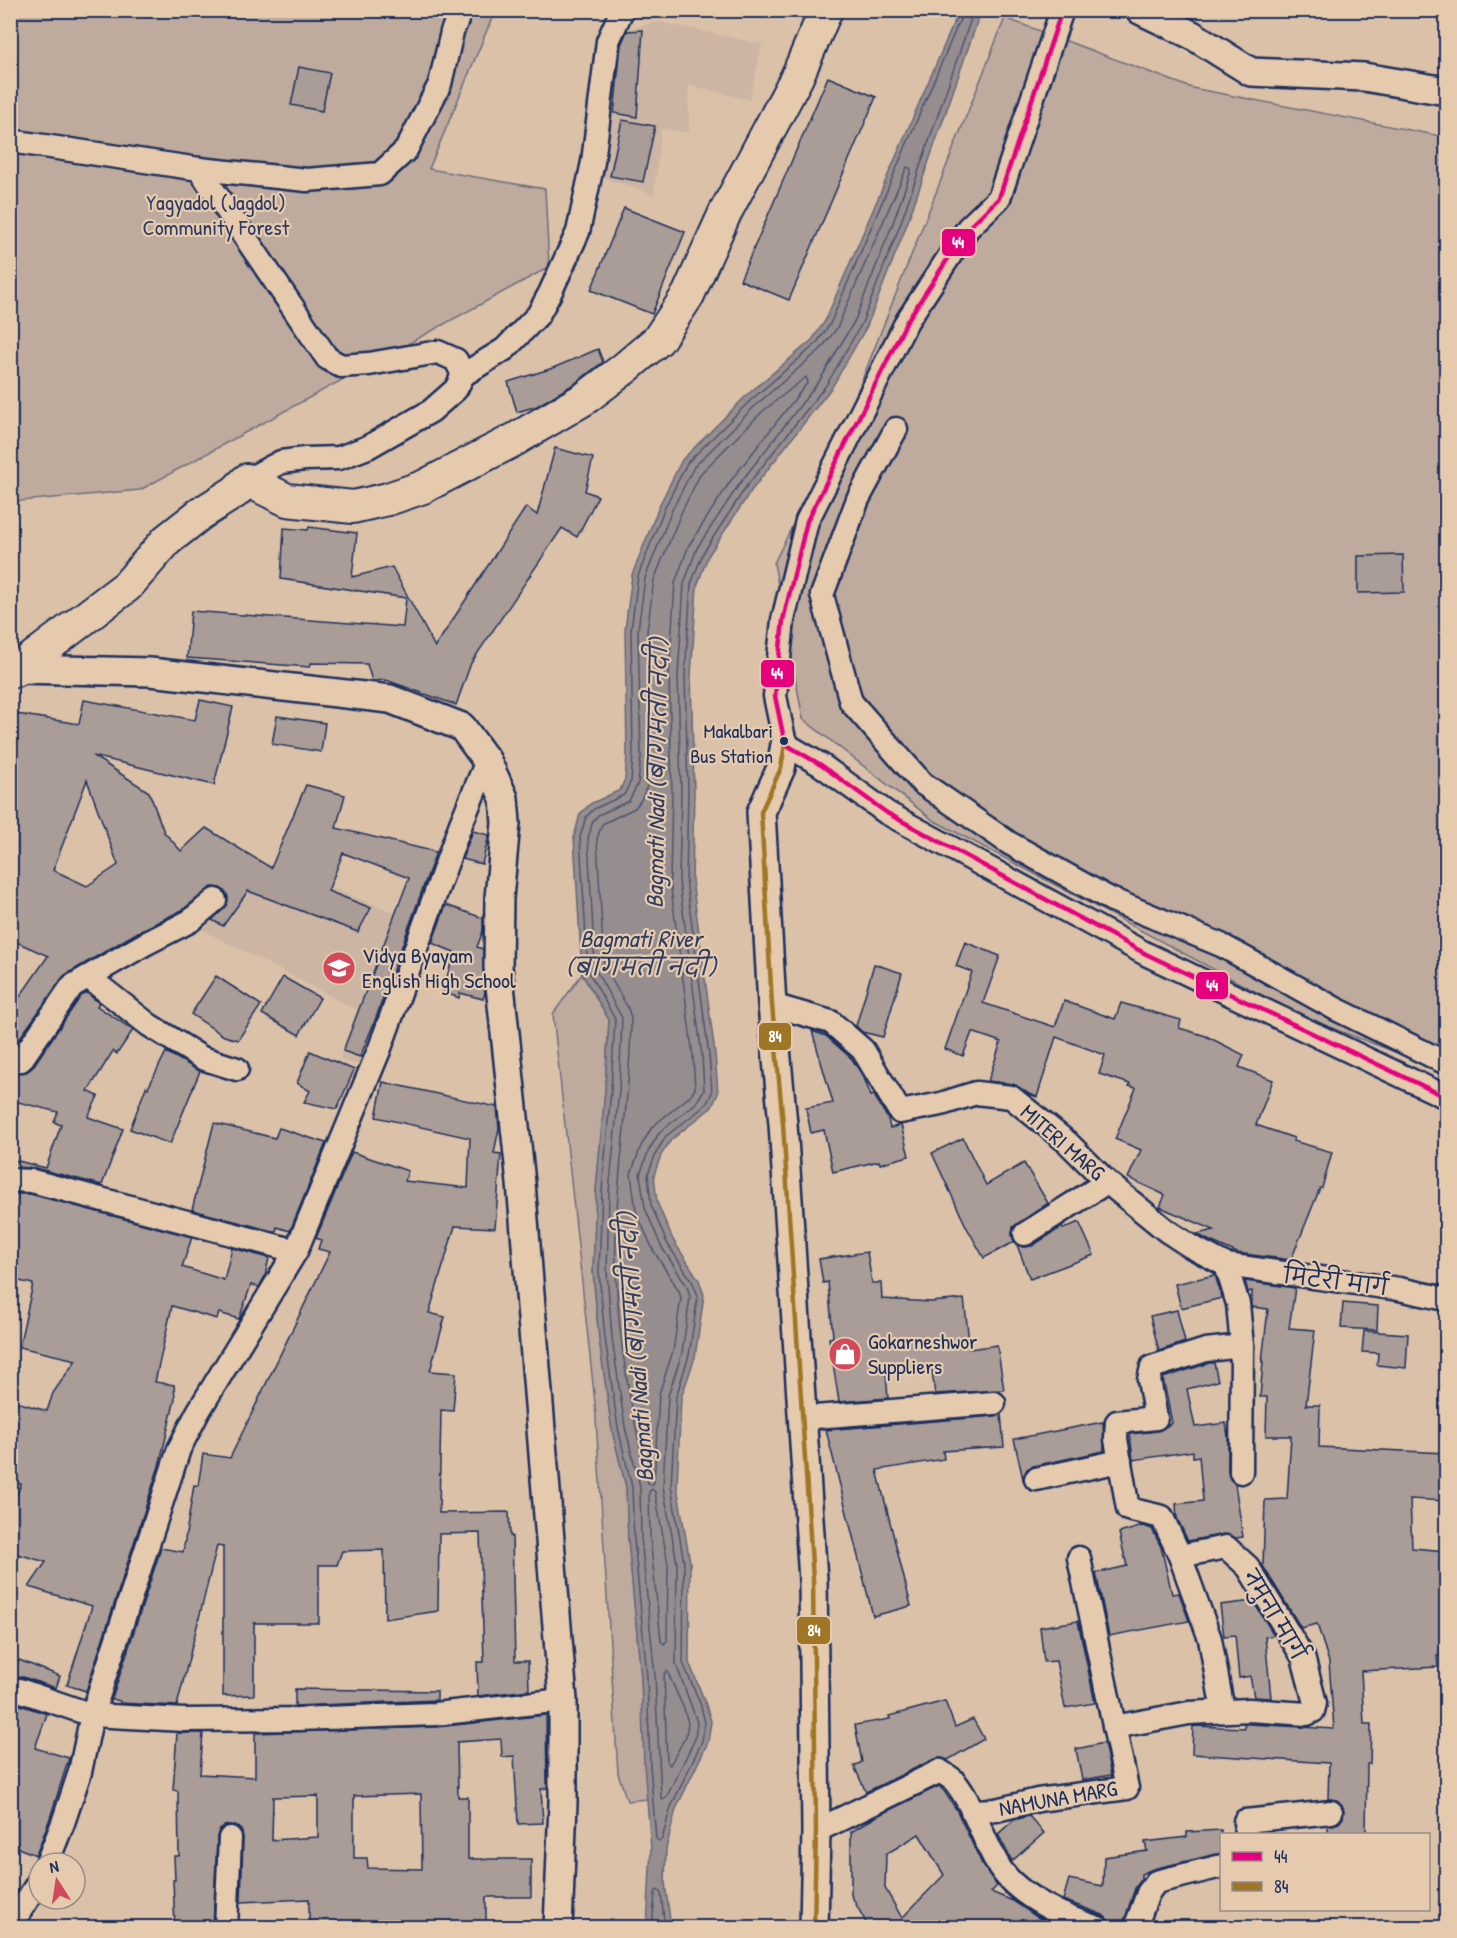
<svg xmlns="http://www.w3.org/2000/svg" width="1457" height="1938" font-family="'Patrick Hand','Playpen Sans Deva',sans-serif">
<rect width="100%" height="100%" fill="#dac1a8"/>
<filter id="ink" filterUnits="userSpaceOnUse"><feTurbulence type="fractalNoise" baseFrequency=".0167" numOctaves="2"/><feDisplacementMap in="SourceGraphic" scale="12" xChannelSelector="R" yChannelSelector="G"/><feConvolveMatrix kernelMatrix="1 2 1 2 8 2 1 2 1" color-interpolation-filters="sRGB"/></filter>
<g filter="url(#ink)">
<g fill="#ccb6a3">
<polygon points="659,22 762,44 750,100 689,85 689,133 661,129 654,195 602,177 612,115 619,31"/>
<polygon points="251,857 419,922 365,1067 340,1060 357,1010 193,925"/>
</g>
<g fill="#beab9d" stroke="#6c6d7e" stroke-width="1.5">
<polygon points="11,11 495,11 429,169 545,189 549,267 140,490 11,502"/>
<polygon points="1005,18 1192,88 1446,137 1446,1077 1406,1056 1305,1018 933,820 803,719 774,563 852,405"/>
<polygon points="582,974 609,1019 605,1090 596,1191 593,1272 599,1339 612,1430 626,1487 628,1539 641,1677 647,1799 627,1801 618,1773 595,1403 553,1014"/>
</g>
<polygon fill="#968d8e" stroke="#65677b" stroke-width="1.5" points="959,11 981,11 906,227 867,326 832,387 751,491 708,556 697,586 691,675 694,793 692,880 715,1054 718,1093 712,1107 671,1140 661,1155 654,1175 657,1202 673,1240 699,1280 704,1295 695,1357 681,1398 677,1486 690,1562 689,1662 705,1702 711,1721 708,1742 676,1809 666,1849 665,1883 671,1927 647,1927 651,1849 644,1765 641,1677 628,1539 626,1487 612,1430 599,1339 593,1272 596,1191 605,1090 609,1020 582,974 574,837 580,814 590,804 620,790 625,779 627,756 625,630 632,575 660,504 682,460 748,394 812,340 825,321"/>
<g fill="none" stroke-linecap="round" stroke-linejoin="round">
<g stroke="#4c5571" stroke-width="1.5">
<polyline points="964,10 830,324 816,344 752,399 687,463 665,507 638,576 631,630 633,756 631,781 624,795 594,809 586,817 580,837 588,971 615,1019 611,1090 602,1191 599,1272 605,1338 618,1428 632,1487 634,1539 647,1676 650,1765 656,1839 659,1841 662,1839 671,1807 702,1741 705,1722 700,1703 683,1663 684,1563 671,1486 676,1397 689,1355 698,1296 693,1283 667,1243 651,1205 648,1174 656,1153 666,1136 701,1109 707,1103 712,1092 709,1055 686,880 688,793 685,675 691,584 703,553 746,487 827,384 862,323 900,225 974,10"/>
<polygon points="907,167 910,168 911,171 893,223 855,320 820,380 740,483 697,548 684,584 678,675 681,793 679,881 702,1056 704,1090 696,1103 660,1132 649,1150 640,1174 645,1208 661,1246 687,1286 690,1297 682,1353 668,1396 663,1486 677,1563 676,1664 697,1722 695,1739 666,1798 663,1800 661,1797 655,1676 641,1538 640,1486 625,1427 612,1338 607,1272 609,1192 619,1091 622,1018 595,969 588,838 593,821 598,815 629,801 638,783 641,756 638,630 645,578 672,510 694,467 757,404 821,349 837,328"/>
<path d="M806 377 808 382 732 479 689 545 675 583 669 675 672 793 670 881 693 1056 695 1089 690 1096 652 1127 641 1146 631 1174 636 1211 653 1250 679 1291 681 1298 673 1351 659 1394 654 1483 651 1485 648 1483C632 1414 618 1343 616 1272 613 1187 631 1103 631 1018L628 1008 604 966 597 839 602 824 635 808 641 800 647 786 650 756 647 631 654 580 681 513 701 473 763 411Z"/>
<polygon points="652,1489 655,1492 668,1564 667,1641 664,1644 661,1641 650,1538 649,1492"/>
<polygon points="667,1671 684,1709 688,1723 686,1736 670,1765 667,1762 664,1674"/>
<polyline points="652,1928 655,1893 657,1890 661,1893 665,1928"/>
</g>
</g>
<g fill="#aa9c96" stroke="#1b2f5e" stroke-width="1.5" fill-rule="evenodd">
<polygon points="643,30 637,117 614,113 621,45 627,31"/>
<polygon points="299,67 330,73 322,111 291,105"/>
<polygon points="828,77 876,97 789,300 740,280"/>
<polygon points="622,120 655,126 643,182 610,176"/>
<polygon points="624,208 685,232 652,314 591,290"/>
<polygon points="598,349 603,362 574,384 537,406 517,412 508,382 553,368"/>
<polygon points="555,448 593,458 585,491 598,496 577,537 562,528 471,663 456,705 386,680 372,681 367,664 311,663 310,667 187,658 191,611 403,627 406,598 281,579 284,528 308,530 309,527 357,533 352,577 392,567 435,647 526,507 537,515"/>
<polygon points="1403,555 1404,592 1358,593 1358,556"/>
<path d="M84 700 195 720 200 700 233 707 214 785 93 756 149 792 164 832 181 851 206 828 271 868 306 785 345 795 336 828 436 852 374 1023 360 1057 343 1051 409 878 343 853 328 891 371 908 358 932 248 891 223 926 212 920 227 905 228 897 226 892 220 888 212 887 182 910 138 932 65 975 14 1046H10V991L19 998 48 956 10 939V713L79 724ZM87 780 118 865 87 886 53 870Z"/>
<polygon points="277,716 325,723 321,752 272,744"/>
<polygon points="473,831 489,835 482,864 462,859"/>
<polygon points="446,905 483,918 483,931 477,947 483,949 485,993 483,999 460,993 459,998 443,992 454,952 432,943"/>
<polygon points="965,942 1000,956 983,1003 1055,1027 1064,1001 1115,1019 1121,1003 1181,1020 1179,1028 1206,1036 1244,1055 1239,1067 1273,1080 1256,1125 1294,1138 1293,1141 1332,1152 1322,1188 1320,1188 1291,1260 1237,1253 1208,1240 1197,1234 1214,1230 1160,1207 1165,1195 1128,1178 1141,1150 1115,1139 1136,1088 1129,1086 1130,1084 1099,1074 1105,1055 1056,1037 1037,1097 1029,1094 1013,1084 988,1081 1001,1042 972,1032 963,1056 945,1049 972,972 956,966"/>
<polygon points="874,964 902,973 883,1037 862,1032 856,1026"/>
<polygon points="216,976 261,1005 238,1040 224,1036 191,1014"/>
<polygon points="283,977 320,998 299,1035 262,1014"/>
<polygon points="87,993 99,1003 97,1006 133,1030 117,1054 113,1051 88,1091 98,1096 88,1117 123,1129 102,1185 35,1168 10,1167 10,1159 46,1168 61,1125 54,1122 58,1112 10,1100 10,1073 26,1072 32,1068 81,996"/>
<polygon points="812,1031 826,1036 852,1059 864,1078 871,1096 874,1095 888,1119 890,1128 901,1125 909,1156 880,1164 879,1161 833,1172 824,1130 811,1133 806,1108 833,1103"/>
<polygon points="310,1051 354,1070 337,1109 304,1102 310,1091 297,1083"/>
<polygon points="166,1052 200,1071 170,1144 130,1129 146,1087 148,1088"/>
<polygon points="383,1082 497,1107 499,1128 494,1153 501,1154 495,1228 455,1226 429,1313 445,1317 430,1371 456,1373 453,1411 441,1410 439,1513 509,1512 510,1536 512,1536 515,1661 528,1661 529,1690 478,1696 477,1662 484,1662 480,1533 439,1534 438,1611 385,1619 384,1550 342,1551 337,1565 319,1565 319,1623 254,1623 254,1695 223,1696 223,1547 217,1546 177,1706 120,1703 120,1701 112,1699 161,1548 183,1552 194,1485 198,1486 203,1454 230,1458 330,1252 318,1249 321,1240 316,1238 352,1152 408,1171 405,1181 468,1188 470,1138 376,1117"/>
<polygon points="214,1123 275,1138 279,1128 326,1143 290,1231 277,1227 276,1232 192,1210"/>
<polygon points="963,1138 986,1185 1024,1163 1048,1203 1013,1227 1012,1235 1014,1242 984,1258 966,1226 932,1153"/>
<polygon points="10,1194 30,1194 192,1237 182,1267 224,1280 232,1248 269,1258 265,1276 259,1287 251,1285 239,1319 219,1313 217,1319 172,1306 155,1382 174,1385 175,1399 159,1466 86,1691 67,1685 92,1606 29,1587 46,1562 10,1552 10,1512 21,1484 10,1480 10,1400 47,1411 53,1393 76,1360 19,1347 33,1284 10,1279"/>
<polygon points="1079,1222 1094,1255 1030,1279 1017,1245 1025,1247 1032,1246 1062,1227 1063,1229"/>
<polygon points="867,1252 872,1283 881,1283 882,1299 931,1302 964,1299 970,1349 997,1345 1004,1390 935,1394 932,1371 886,1374 888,1398 839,1402 829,1338 833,1337 828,1282 823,1283 819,1259"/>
<polygon points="1215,1275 1222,1298 1181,1308 1175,1284"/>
<polygon points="1245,1281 1295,1288 1289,1328 1315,1330 1306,1405 1320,1405 1319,1447 1446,1453 1446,1501 1410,1499 1412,1548 1446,1551 1446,1656 1437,1656 1438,1667 1361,1671 1364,1724 1371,1724 1370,1764 1367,1764 1366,1834 1328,1834 1328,1826 1339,1823 1343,1818 1344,1811 1342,1805 1337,1800 1328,1799 1329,1763 1192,1754 1193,1726 1245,1728 1244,1724 1249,1724 1334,1729 1329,1662 1317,1624 1301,1628 1263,1566 1265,1500 1287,1499 1291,1436 1266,1436 1267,1397 1260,1397 1263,1362 1262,1362 1268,1309 1252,1307 1252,1291 1248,1292"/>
<polygon points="1343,1303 1378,1306 1377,1330 1341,1328"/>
<polygon points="1177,1310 1185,1342 1159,1351 1150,1316"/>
<polygon points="1364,1331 1408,1334 1406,1368 1377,1365 1378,1353 1362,1352"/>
<polygon points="1209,1363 1214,1363 1218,1381 1187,1389 1195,1427 1226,1423 1228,1437 1228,1472 1230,1479 1235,1484 1243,1537 1236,1538 1224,1534 1188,1541 1177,1518 1176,1504 1203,1501 1199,1456 1193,1457 1193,1451 1133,1460 1130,1434 1158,1431 1172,1423 1163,1378"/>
<polygon points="1001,1414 1004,1447 943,1451 944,1459 877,1470 911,1606 873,1616 826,1430 995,1416"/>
<polygon points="1103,1422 1104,1451 1033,1466 1027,1469 1023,1479 1014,1439"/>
<polygon points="1143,1526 1152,1529 1161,1547 1172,1594 1179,1593 1189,1621 1109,1636 1096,1573 1127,1566 1119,1533"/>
<polygon points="1253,1601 1274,1635 1265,1637 1271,1698 1254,1697 1250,1676 1239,1678 1235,1635 1224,1636 1220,1605"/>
<polygon points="1078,1621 1095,1703 1065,1708 1056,1661 1044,1662 1040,1627"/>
<polygon points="19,1660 60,1676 56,1688 23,1677 12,1677"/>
<polygon points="295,1689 437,1691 437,1700 295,1706"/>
<polygon points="945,1701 955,1727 973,1719 984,1739 948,1760 942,1758 934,1759 866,1792 854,1766 862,1762 855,1725 890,1719 889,1716"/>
<polygon points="10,1704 17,1704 47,1714 35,1748 69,1758 50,1818 36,1855 10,1845"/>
<path d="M546 1715 547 1788 541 1789 543 1823 518 1824 514 1756 502 1757 501 1739 457 1742 458 1797H468V1859H531V1897H486V1928H309V1899L241 1902 243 1838 242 1831 238 1827 230 1825 224 1826 219 1830 217 1837 213 1928H175L173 1880H175L174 1856H179L178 1791 173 1790 177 1733H203L200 1774 255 1777V1733L436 1727ZM421 1794 422 1869 368 1868 367 1858H354V1796ZM318 1796V1837L272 1840 273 1797Z"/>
<polygon points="1104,1743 1111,1775 1082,1780 1076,1749"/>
<path d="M939 1786 944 1791 956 1809 982 1864 997 1886 991 1892 1013 1901 1037 1917 1059 1928H869L851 1895V1832L877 1816ZM919 1834 944 1875 902 1918 885 1888 886 1854Z"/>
<polygon points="1029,1816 1044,1833 1012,1861 998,1834 1014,1820"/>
<polygon points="1221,1830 1221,1853 1153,1869 1141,1874 1141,1880 1135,1888 1122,1928 1111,1928 1108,1920 1103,1915 1063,1900 1069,1879 1103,1886 1104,1857 1147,1851 1145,1842 1187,1837 1187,1832"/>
</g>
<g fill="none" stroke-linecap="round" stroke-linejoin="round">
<g stroke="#1b2f5e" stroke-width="27">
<g id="minor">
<polyline points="1062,10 999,198 968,228 907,321 807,521 783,620 775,696 785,744 821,765 887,813 1146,954 1446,1097"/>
<polyline points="10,141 199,169 327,358 341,366 369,364 438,352 456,360 463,375 456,389 431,411 368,447 339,458 305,459 281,462 247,480"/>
<polyline points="199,169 307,180 380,174 406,150 440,84 452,32 461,10"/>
<polyline points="463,375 505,349 538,315 550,293 578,232 593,162 608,41 622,10"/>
<polyline points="896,429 858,499 822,595 851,702 922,783 1009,843 1110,899 1221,945 1336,1009 1446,1063"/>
<polyline points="88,977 149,1025 202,1058 237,1069"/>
<polyline points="772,1005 831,1022 863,1050 900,1112 941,1104 976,1093 1011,1097 1067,1142 1107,1182 1167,1231 1190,1246 1226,1265 1399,1289 1446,1299"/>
<polyline points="10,1059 21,1060 72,986 145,944 190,921 215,900"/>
<polyline points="10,1180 32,1181 296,1251 380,1048 460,826 487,761"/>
<polyline points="1025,1234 1107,1182"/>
<polyline points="802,1418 994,1403"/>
<polyline points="1241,1472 1242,1346"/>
<polyline points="1036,1479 1120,1461"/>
<polyline points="1180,1556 1210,1639 1223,1711"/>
<polyline points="10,1690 19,1690 92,1715 184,1720 298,1719 435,1714 563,1700"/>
<polyline points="1114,1727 1189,1713 1249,1710 1307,1714 1313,1711 1315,1703 1303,1657 1248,1567 1226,1547 1180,1556 1162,1517 1128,1509 1116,1439 1117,1422 1156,1418 1149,1380 1152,1367 1206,1350 1242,1346 1238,1304 1226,1265"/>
<polyline points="972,1811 996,1810 1038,1800 1127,1788 1079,1558"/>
<path d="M816 1831 940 1771C944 1774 951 1777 955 1782 975 1807 983 1841 1000 1868 1019 1897 1066 1918 1098 1928"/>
<polyline points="1246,1834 1245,1821 1331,1812"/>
<polyline points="47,1863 63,1823 80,1772 92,1715 179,1449 198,1412 296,1251"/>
<polyline points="10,1927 39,1881"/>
<polyline points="226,1928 230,1838"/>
<polyline points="1135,1928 1148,1893 1156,1882 1222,1866"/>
</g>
</g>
<g stroke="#1b2f5e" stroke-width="32">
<g id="tertiary">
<polyline points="1140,10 1192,35 1251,72 1364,77 1446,91"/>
<polyline points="18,669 150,672 390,699 462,727 487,761 504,798 506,823 499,898 498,967 521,1183 563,1700 563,1803 558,1928"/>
<polyline points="785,744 781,768 761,812 772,1005 783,1124 813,1580 816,1831 814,1928"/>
</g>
</g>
<g stroke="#1b2f5e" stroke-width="36">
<polyline id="secondary" points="10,672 18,669 127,586 167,540 200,514 235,492 247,480 287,500 353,507 388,499 423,487 514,440 584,399 625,368 658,340 688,295 725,213 797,77 826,10"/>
</g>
<use href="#minor" stroke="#e6caad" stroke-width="22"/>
<use href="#tertiary" stroke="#e6caad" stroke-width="27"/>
<use href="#secondary" stroke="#e6caad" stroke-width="32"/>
<g stroke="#e6caad" stroke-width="9">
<polyline id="bus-1" points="1062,10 999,198 968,228 907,321 807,521 783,620 775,696 785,744 821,765 887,813 1146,954 1446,1097"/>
</g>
<g stroke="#e6caad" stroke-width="9">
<polyline id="bus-2" points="785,744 781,768 761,812 772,1005 783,1124 813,1580 816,1831 814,1928"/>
</g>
<use href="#bus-1" stroke="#e5007d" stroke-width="4.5"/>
<use href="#bus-2" stroke="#9f7626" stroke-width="4.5"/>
</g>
</g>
<defs>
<g id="school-disc" transform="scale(1.725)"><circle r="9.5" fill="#d1495b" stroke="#e6caad"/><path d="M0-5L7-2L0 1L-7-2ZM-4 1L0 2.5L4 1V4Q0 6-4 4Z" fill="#fff"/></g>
<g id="shop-disc" transform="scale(1.725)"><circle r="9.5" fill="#d1495b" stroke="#e6caad"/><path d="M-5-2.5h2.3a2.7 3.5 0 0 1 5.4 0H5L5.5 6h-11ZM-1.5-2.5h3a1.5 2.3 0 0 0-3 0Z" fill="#fff"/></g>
</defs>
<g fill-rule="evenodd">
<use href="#school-disc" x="339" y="968"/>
<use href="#shop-disc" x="845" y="1354"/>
</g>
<circle fill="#1b2f5e" stroke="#e6caad" stroke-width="2" cx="784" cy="741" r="5"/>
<g text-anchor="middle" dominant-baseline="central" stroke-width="4.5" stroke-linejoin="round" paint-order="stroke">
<g font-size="20" fill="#1b2f5e" stroke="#e6caad" text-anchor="end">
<text x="773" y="730">Makalbari<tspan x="773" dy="25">Bus Station</tspan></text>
</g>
<g font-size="22" fill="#2b3b64" stroke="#e6caad">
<text x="216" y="202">Yagyadol (Jagdol)<tspan x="216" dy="25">Community Forest</tspan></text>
</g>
<g font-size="22" fill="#1b2f5e" stroke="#e6caad" text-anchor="start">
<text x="362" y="955">Vidya Byayam<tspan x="362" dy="25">English High School</tspan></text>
<text x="868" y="1341">Gokarneshwor<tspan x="868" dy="25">Suppliers</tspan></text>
</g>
<g font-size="22" fill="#1b2f5e" stroke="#e6caad">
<text transform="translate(1063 1142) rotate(41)">MITERI MARG</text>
<text transform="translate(1336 1281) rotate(7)">मिटेरी मार्ग</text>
<text transform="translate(1275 1615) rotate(59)">नमुना मार्ग</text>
<text transform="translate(1058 1798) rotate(-10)">NAMUNA MARG</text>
</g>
<g font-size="24" font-style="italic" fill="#2d3d65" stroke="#e6caad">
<text transform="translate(656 773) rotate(-89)">Bagmati Nadi (बागमती नदी)</text>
<text x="641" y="938">Bagmati River<tspan x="641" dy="28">(बागमती नदी)</tspan></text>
<text transform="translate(635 1347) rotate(-94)">Bagmati Nadi (बागमती नदी)</text>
</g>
</g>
<g stroke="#e6caad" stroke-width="2">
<rect x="941" y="228" width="35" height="29" rx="6" fill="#e5007d"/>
<rect x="760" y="659" width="35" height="29" rx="6" fill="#e5007d"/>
<rect x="1195" y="971" width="34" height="29" rx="6" fill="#e5007d"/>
<rect x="758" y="1022" width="34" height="29" rx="6" fill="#9f7626"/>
<rect x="796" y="1616" width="35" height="29" rx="6" fill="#9f7626"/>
</g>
<g font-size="16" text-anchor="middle" font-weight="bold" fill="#fff">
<text x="958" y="248">44</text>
<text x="777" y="679">44</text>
<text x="1212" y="991">44</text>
<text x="775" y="1042">84</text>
<text x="814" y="1636">84</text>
</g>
<rect width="1457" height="1938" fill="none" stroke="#e6caad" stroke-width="36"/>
<rect x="18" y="18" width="1421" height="1902" fill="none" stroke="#1b2f5e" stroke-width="2" filter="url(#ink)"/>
<rect x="1220" y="1833" width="210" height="78" fill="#e6caad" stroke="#958c8d" stroke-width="1.5"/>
<rect x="1232" y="1852" width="30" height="9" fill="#e5007d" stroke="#958c8d" stroke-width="1.5"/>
<text x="1274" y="1863" font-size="18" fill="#1b2f5e">44</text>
<rect x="1232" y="1882" width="30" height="9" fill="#9f7626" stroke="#958c8d" stroke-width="1.5"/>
<text x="1274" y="1893" font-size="18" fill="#1b2f5e">84</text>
<g transform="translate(57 1881) rotate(348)"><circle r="28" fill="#e6caad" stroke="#958c8d" stroke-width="1.5"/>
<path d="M0-4.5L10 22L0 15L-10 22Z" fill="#d1495b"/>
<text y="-9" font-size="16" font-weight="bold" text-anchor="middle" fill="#1b2f5e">N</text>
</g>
</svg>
